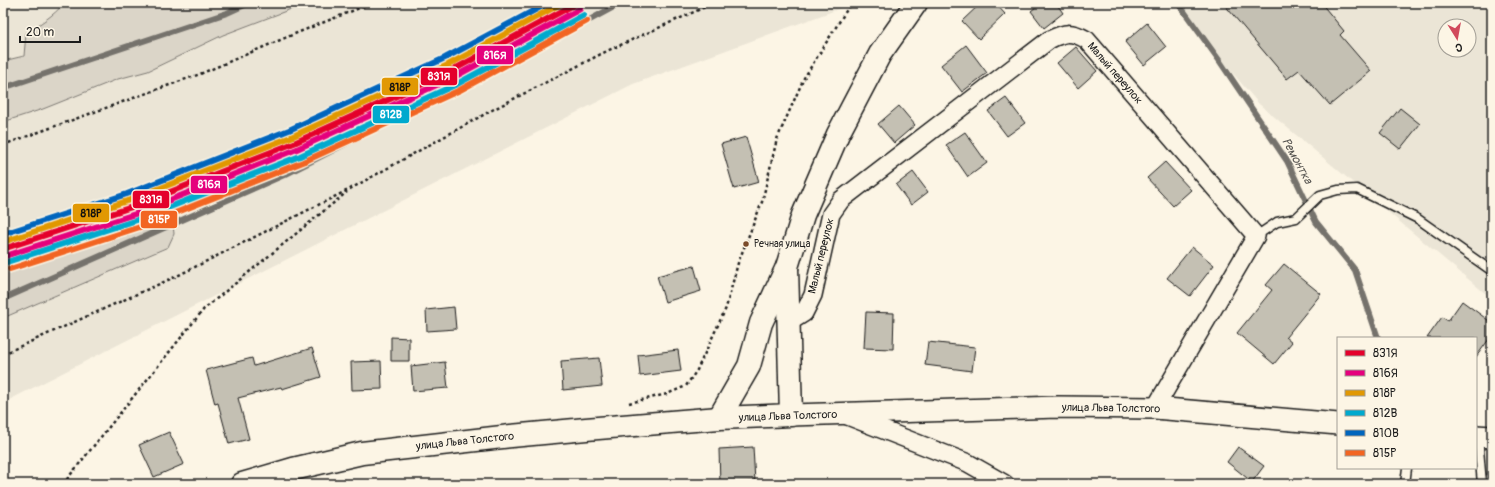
<svg xmlns="http://www.w3.org/2000/svg" width="1495" height="487" font-family="Pangolin,sans-serif">
<rect width="100%" height="100%" fill="#fcf5e5"/>
<filter id="ink" filterUnits="userSpaceOnUse"><feTurbulence type="fractalNoise" baseFrequency=".025" numOctaves="2"/><feDisplacementMap in="SourceGraphic" scale="8" xChannelSelector="R" yChannelSelector="G"/><feConvolveMatrix kernelMatrix="1 2 1 2 8 2 1 2 1" color-interpolation-filters="sRGB"/></filter>
<g filter="url(#ink)">
<g fill="#ebe5d6" fill-rule="evenodd">
<polygon points="3,3 153,3 24,56 3,61"/>
<polygon points="307,3 855,3 633,84 3,403 3,318 168,247 174,234 171,215 3,266 3,122 43,109 118,79 148,71 223,35"/>
<path d="M1173 3H1492V299L1259 104ZM1445 26H1469V50H1445Z"/>
</g>
<g fill="#dbd5c8" stroke="#7c7872">
<path d="M64 3H307L223 35 148 71 118 79 43 109 3 122V61L24 56 26 33C39 24 54 16 64 3Z"/>
<polygon points="172,214 174,234 168,247 3,318 3,266 44,252 132,218"/>
</g>
<g fill="none" stroke-linecap="round" stroke-linejoin="round">
<g stroke="#75726c" stroke-width="6">
<polyline points="1178,3 1219,60 1287,161 1316,222 1355,270 1378,338"/>
<polyline points="3,88 227,13 249,3"/>
<polyline points="3,299 284,175 573,29 621,3"/>
</g>
</g>
<g fill="#c4c0b3" stroke="#1c1c1c">
<polygon points="981,3 995,3 1005,14 979,39 962,21"/>
<polygon points="1041,3 1056,3 1063,13 1044,28 1031,11"/>
<polygon points="1223,3 1321,3 1344,31 1340,35 1371,71 1330,105 1299,70 1287,79"/>
<polygon points="1147,23 1166,47 1144,65 1125,42"/>
<polygon points="966,45 987,73 962,92 941,65"/>
<polygon points="1076,47 1097,71 1078,88 1057,63"/>
<polygon points="1006,98 1025,123 1007,136 988,111"/>
<polygon points="899,106 915,125 894,143 878,124"/>
<polygon points="1400,108 1420,124 1400,149 1380,133"/>
<polygon points="965,132 987,163 968,177 946,145"/>
<polygon points="746,137 759,182 734,189 721,144"/>
<polygon points="1165,162 1191,190 1173,206 1147,178"/>
<polygon points="913,172 928,192 911,205 896,185"/>
<polygon points="1192,247 1214,265 1190,296 1167,278"/>
<polygon points="1284,264 1321,294 1286,337 1292,342 1274,364 1237,333 1272,290 1266,285"/>
<polygon points="694,266 701,291 665,302 657,276"/>
<polygon points="1462,301 1492,323 1492,335 1476,357 1476,338 1427,338 1442,317 1448,321"/>
<polygon points="454,307 456,329 427,331 426,310"/>
<polygon points="866,312 894,313 893,349 864,348"/>
<polygon points="391,337 409,338 409,361 391,361"/>
<polygon points="928,342 975,347 972,371 925,365"/>
<polygon points="312,348 321,377 282,389 281,387 238,398 249,439 229,444 218,403 215,404 206,370 252,358 254,366"/>
<polygon points="678,350 681,371 640,376 638,355"/>
<polygon points="599,358 602,386 563,390 561,361"/>
<polygon points="381,361 382,389 352,390 351,362"/>
<polygon points="445,362 448,388 413,391 411,366"/>
<polygon points="169,432 184,464 154,477 139,445"/>
<polygon points="753,447 755,482 720,484 719,449"/>
<polygon points="1238,447 1264,466 1252,482 1227,462"/>
</g>
<g fill="none" stroke-linecap="round" stroke-linejoin="round">
<g stroke="#1c1c1c" stroke-width="11">
<g id="service">
<polyline points="1256,236 1277,222 1296,218 1320,195 1338,190 1357,189 1418,219 1492,271"/>
<polyline points="1478,437 1482,484"/>
<polyline points="1405,484 1407,468"/>
</g>
</g>
<g stroke="#1c1c1c" stroke-width="20">
<g id="minor">
<path d="M788 323 804 313 813 295 831 214 841 200 1049 40C1065 32 1071 31 1087 40L1256 236 1155 408"/>
<polyline points="845,415 968,463 1005,484"/>
</g>
</g>
<g stroke="#1c1c1c" stroke-width="24">
<g id="tertiary">
<polyline points="791,415 1058,407 1155,408 1338,424"/>
<polyline points="1476,436 1492,437"/>
</g>
</g>
<g stroke="#1c1c1c" stroke-width="25">
<g id="primary">
<polyline points="719,418 749,366 761,323 787,267 803,215 838,134 880,54 916,3"/>
<polyline points="242,484 293,469 362,453 511,436 586,429 719,418 791,415 787,267"/>
</g>
</g>
<g stroke="#1c1c1c" stroke-width="2.5" stroke-dasharray="3 3" stroke-linecap="butt">
<polyline points="3,145 200,74 292,35 372,3"/>
<polyline points="3,354 175,277 350,189 494,109 607,51 714,3"/>
<polyline points="629,403 667,394 686,386 697,370 726,308 738,263 762,202 777,139 804,78 851,3"/>
<polyline points="63,484 204,309 347,192"/>
</g>
<use href="#service" stroke="#fcf5e5" stroke-width="8"/>
<use href="#minor" stroke="#fcf5e5" stroke-width="17"/>
<use href="#tertiary" stroke="#fcf5e5" stroke-width="21"/>
<use href="#primary" stroke="#fcf5e5" stroke-width="22"/>
<g stroke="#fcf5e5" stroke-width="9">
<polyline id="rail-1" points="3,249 132,207 294,143 451,71 577,3"/>
</g>
<g stroke="#fcf5e5" stroke-width="9">
<polyline id="rail-2" points="5,256 135,214 297,149 454,77 580,9"/>
</g>
<g stroke="#fcf5e5" stroke-width="9">
<polyline id="rail-3" points="3,242 130,200 291,137 448,65 562,3"/>
</g>
<g stroke="#fcf5e5" stroke-width="9">
<polyline id="rail-4" points="7,262 137,220 300,156 457,84 584,15"/>
</g>
<g stroke="#fcf5e5" stroke-width="9">
<polyline id="rail-5" points="3,234 127,194 289,130 445,58 548,3"/>
</g>
<g stroke="#fcf5e5" stroke-width="9">
<polyline id="rail-6" points="10,269 140,227 303,162 460,90 587,21"/>
</g>
<use href="#rail-1" stroke="#e4002b" stroke-width="6"/>
<use href="#rail-2" stroke="#e5007d" stroke-width="6"/>
<use href="#rail-3" stroke="#e19803" stroke-width="6"/>
<use href="#rail-4" stroke="#00a9ce" stroke-width="6"/>
<use href="#rail-5" stroke="#0065bd" stroke-width="6"/>
<use href="#rail-6" stroke="#f26522" stroke-width="6"/>
</g>
</g>
<circle fill="#7a4b2a" stroke="#fcf5e5" stroke-width="1.5" cx="746" cy="244" r="3.5"/>
<g text-anchor="middle" dominant-baseline="central" stroke-width="3" stroke-linejoin="round" paint-order="stroke">
<g font-size="10" fill="#1c1c1c" stroke="#fcf5e5" text-anchor="start">
<text x="754" y="244">Речная улица</text>
</g>
<g font-size="11" fill="#1c1c1c" stroke="#fcf5e5">
<text transform="translate(1115 73) rotate(49)">Малый переулок</text>
<text transform="translate(821 256) rotate(-76)">Малый переулок</text>
<text transform="translate(1111 408) rotate(1)">улица Льва Толстого</text>
<text transform="translate(788 416) rotate(-2)">улица Льва Толстого</text>
<text transform="translate(465 441) rotate(-6)">улица Льва Толстого</text>
</g>
<g font-size="12" font-style="italic" fill="#575551" stroke="#fcf5e5">
<text transform="translate(1297 161) rotate(61)">Ремонтка</text>
</g>
</g>
<g stroke="#fcf5e5" stroke-width="1.5">
<rect x="476" y="45" width="38" height="20" rx="4" fill="#e5007d"/>
<rect x="420" y="67" width="38" height="19" rx="4" fill="#e4002b"/>
<rect x="381" y="77" width="38" height="19" rx="4" fill="#e19803"/>
<rect x="372" y="105" width="38" height="19" rx="4" fill="#00a9ce"/>
<rect x="190" y="175" width="38" height="19" rx="4" fill="#e5007d"/>
<rect x="132" y="190" width="38" height="19" rx="4" fill="#e4002b"/>
<rect x="72" y="203" width="38" height="20" rx="4" fill="#e19803"/>
<rect x="140" y="210" width="38" height="19" rx="4" fill="#f26522"/>
</g>
<g font-size="11" text-anchor="middle" font-weight="bold" fill="#fff">
<text x="495" y="59">816Я</text>
<text x="439" y="80">831Я</text>
<text x="391" y="118">812В</text>
<text x="209" y="188">816Я</text>
<text x="151" y="203">831Я</text>
<text x="159" y="223">815Р</text>
</g>
<g font-size="11" text-anchor="middle" font-weight="bold" fill="#111">
<text x="400" y="91">818Р</text>
<text x="91" y="217">818Р</text>
</g>
<rect width="1495" height="487" fill="none" stroke="#fcf5e5" stroke-width="16"/>
<rect x="8" y="8" width="1479" height="471" fill="none" stroke="#1c1c1c" stroke-width="1.5" filter="url(#ink)"/>
<rect x="1337" y="337" width="140" height="132" fill="#fcf5e5" stroke="#a29e95"/>
<rect x="1345" y="350" width="20" height="6" fill="#e4002b" stroke="#a29e95"/>
<text x="1373" y="357" font-size="12" fill="#1c1c1c">831Я</text>
<rect x="1345" y="370" width="20" height="6" fill="#e5007d" stroke="#a29e95"/>
<text x="1373" y="377" font-size="12" fill="#1c1c1c">816Я</text>
<rect x="1345" y="390" width="20" height="6" fill="#e19803" stroke="#a29e95"/>
<text x="1373" y="397" font-size="12" fill="#1c1c1c">818Р</text>
<rect x="1345" y="410" width="20" height="6" fill="#00a9ce" stroke="#a29e95"/>
<text x="1373" y="417" font-size="12" fill="#1c1c1c">812В</text>
<rect x="1345" y="430" width="20" height="6" fill="#0065bd" stroke="#a29e95"/>
<text x="1373" y="437" font-size="12" fill="#1c1c1c">810В</text>
<rect x="1345" y="450" width="20" height="6" fill="#f26522" stroke="#a29e95"/>
<text x="1373" y="457" font-size="12" fill="#1c1c1c">815Р</text>
<g transform="translate(1457 38) rotate(169)"><circle r="19" fill="#fcf5e5" stroke="#a29e95"/>
<path d="M0-3L7 15L0 10L-7 15Z" fill="#d1495b"/>
<text y="-6" font-size="11" font-weight="bold" text-anchor="middle" fill="#1c1c1c">С</text>
</g>
<path d="M20 36v6h60v-6" fill="none" stroke="#1c1c1c" stroke-width="2"/>
<text x="26" y="36" font-size="12" fill="#1c1c1c" stroke="#fcf5e5" stroke-width="3" paint-order="stroke">20 m</text>
</svg>
